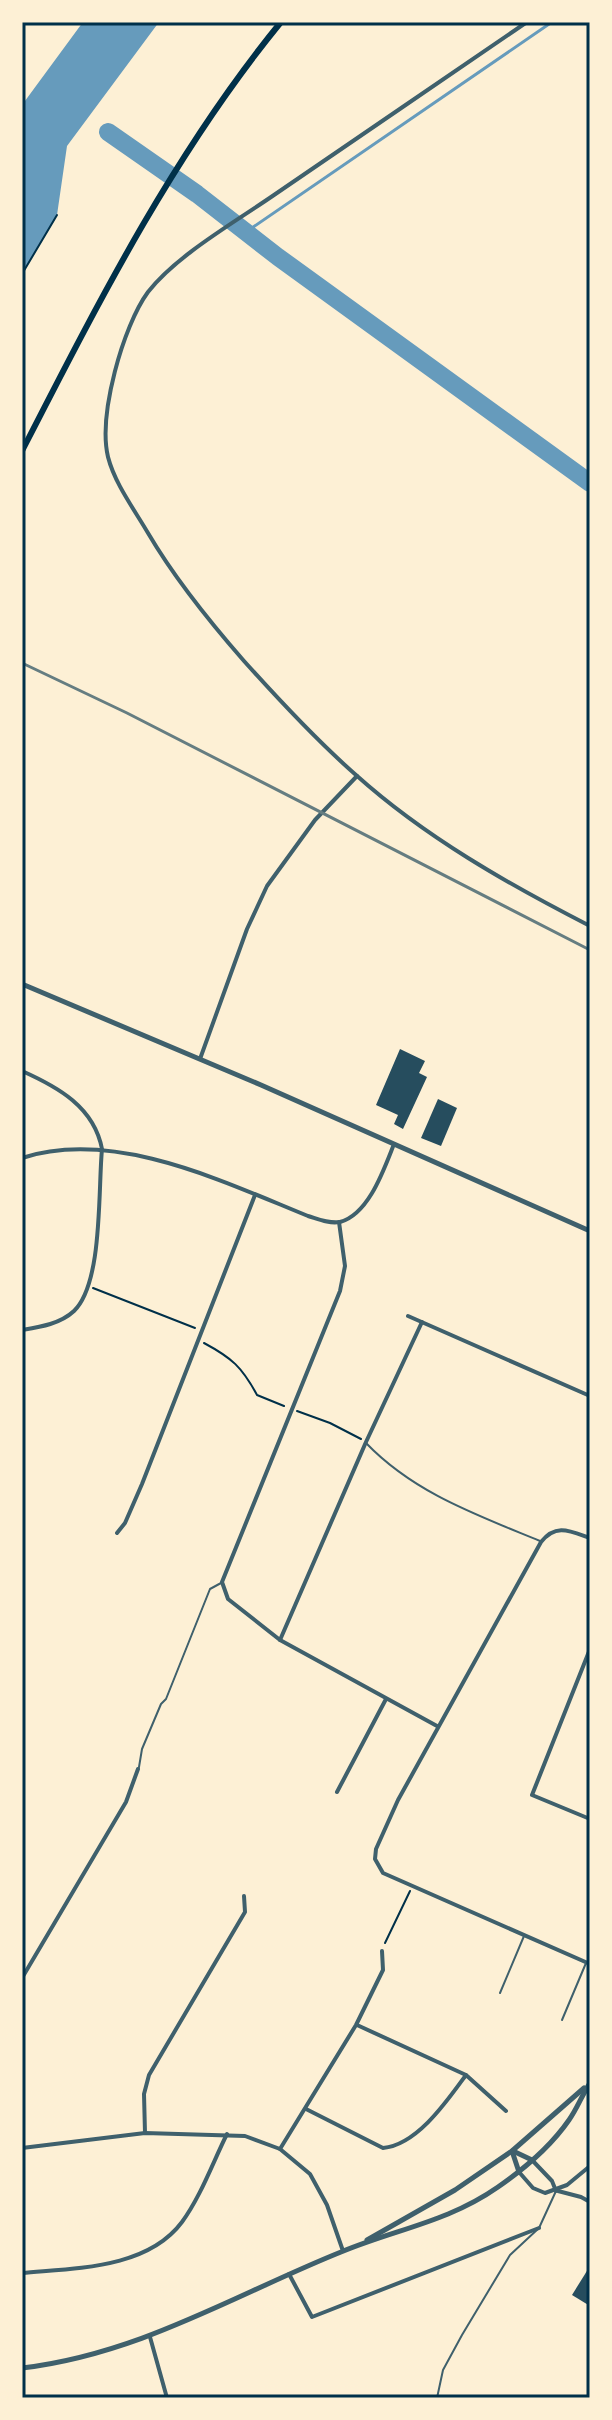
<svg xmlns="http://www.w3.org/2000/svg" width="612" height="2420" font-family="Poppins,sans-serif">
<rect width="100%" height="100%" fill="#fdf0d5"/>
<polygon fill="#669bbc" points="83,22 159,22 67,146 57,215 22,274 22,105"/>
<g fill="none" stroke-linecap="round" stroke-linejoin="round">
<polyline stroke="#669bbc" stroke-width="3" points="246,232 552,22"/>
<polyline stroke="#669bbc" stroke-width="18" points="108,132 197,194 278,257 590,483"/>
</g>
<g fill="#264d5e">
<polygon points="400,1049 425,1061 419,1073 427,1077 403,1129 394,1124 398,1115 376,1105"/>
<polygon points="438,1099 457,1108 441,1146 421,1138"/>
<polygon points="590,2266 590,2306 572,2295"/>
</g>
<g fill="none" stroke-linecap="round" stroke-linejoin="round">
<g stroke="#003049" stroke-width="2">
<polyline points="22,274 57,215"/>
<polyline points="93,1288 195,1328"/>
<path d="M204 1343C232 1358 242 1367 257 1395L284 1406"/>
<polyline points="297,1411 330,1423 361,1439"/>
<polyline points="385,1943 410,1891"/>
</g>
<g stroke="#3f606c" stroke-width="2">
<path d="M366 1443C414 1493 477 1515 540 1541"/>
<polyline points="139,1767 142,1749 161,1704 166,1699 210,1589 221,1583"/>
<polyline points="500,1993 524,1936"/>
<polyline points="562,2020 586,1963"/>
<polyline points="437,2398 443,2370 462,2335 510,2255 539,2228 556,2191"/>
</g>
<g stroke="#3f606c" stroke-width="4">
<path d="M527 22C443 80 358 137 274 195 235 222 177 255 148 292 123 326 98 415 108 457 115 484 134 509 148 533 175 579 209 621 244 661 279 700 316 740 356 775 425 837 508 884 590 926"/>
<polyline points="200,1059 247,929 267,886 315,820 357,776"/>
<path d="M22 1071C58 1087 94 1107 102 1149 98 1190 103 1283 74 1311 60 1324 40 1327 22 1330"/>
<path d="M22 1158C114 1128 224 1182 308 1216 318 1219 329 1224 340 1222 369 1214 384 1169 394 1144"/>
<polyline points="339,1222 345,1266 340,1291 222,1582 228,1599 280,1640 437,1726"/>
<polyline points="408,1316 590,1396"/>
<polyline points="22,1411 22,1489"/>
<polyline points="117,1533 125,1523 142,1484 255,1195"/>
<path d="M590 1538C570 1531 556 1523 541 1542L398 1800 376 1849 375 1859 383 1873 590 1964"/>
<polyline points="280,1640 366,1442 422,1322"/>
<polyline points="590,1649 532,1795 590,1819"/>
<polyline points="337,1792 386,1699"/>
<polyline points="22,1978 126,1802 138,1769"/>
<polyline points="357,2025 466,2075 506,2111"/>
<path d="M306 2109 383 2148C417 2145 447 2101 466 2075"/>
<polyline points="145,2133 144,2094 149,2075 245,1912 244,1896"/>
<polyline points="22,2148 145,2133 245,2136 280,2149 310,2174 327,2205 343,2251"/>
<polyline points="280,2149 356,2025 383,1970 382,1951"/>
<polyline points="532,2160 552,2181 556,2191"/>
<polyline points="519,2172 533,2188 545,2193 567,2185 590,2166"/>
<polyline points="558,2191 581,2197 590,2202"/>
<path d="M22 2273C75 2268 147 2269 182 2222 201 2196 213 2162 227 2134"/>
<polyline points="289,2274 312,2317 539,2228"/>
<polyline points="150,2337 167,2398"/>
</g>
<g stroke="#3f606c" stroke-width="5">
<polyline points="22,984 261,1085 590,1231"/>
<polyline points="512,2151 519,2172"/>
<polyline points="513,2151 532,2160"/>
<polyline points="367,2240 455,2190 512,2151 584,2088"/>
<path d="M22 2368C140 2354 234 2295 341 2252 396 2229 448 2222 498 2187 524 2169 551 2146 569 2120 577 2109 582 2095 590 2083"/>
</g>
<path stroke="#003049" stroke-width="6" d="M22 451C99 301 174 153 281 22"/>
<polyline stroke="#657d81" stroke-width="3" points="22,663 127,713 590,950"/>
</g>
<rect width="612" height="2420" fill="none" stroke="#fdf0d5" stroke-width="48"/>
<rect x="24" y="24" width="564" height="2372" fill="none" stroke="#003049" stroke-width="3"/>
</svg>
